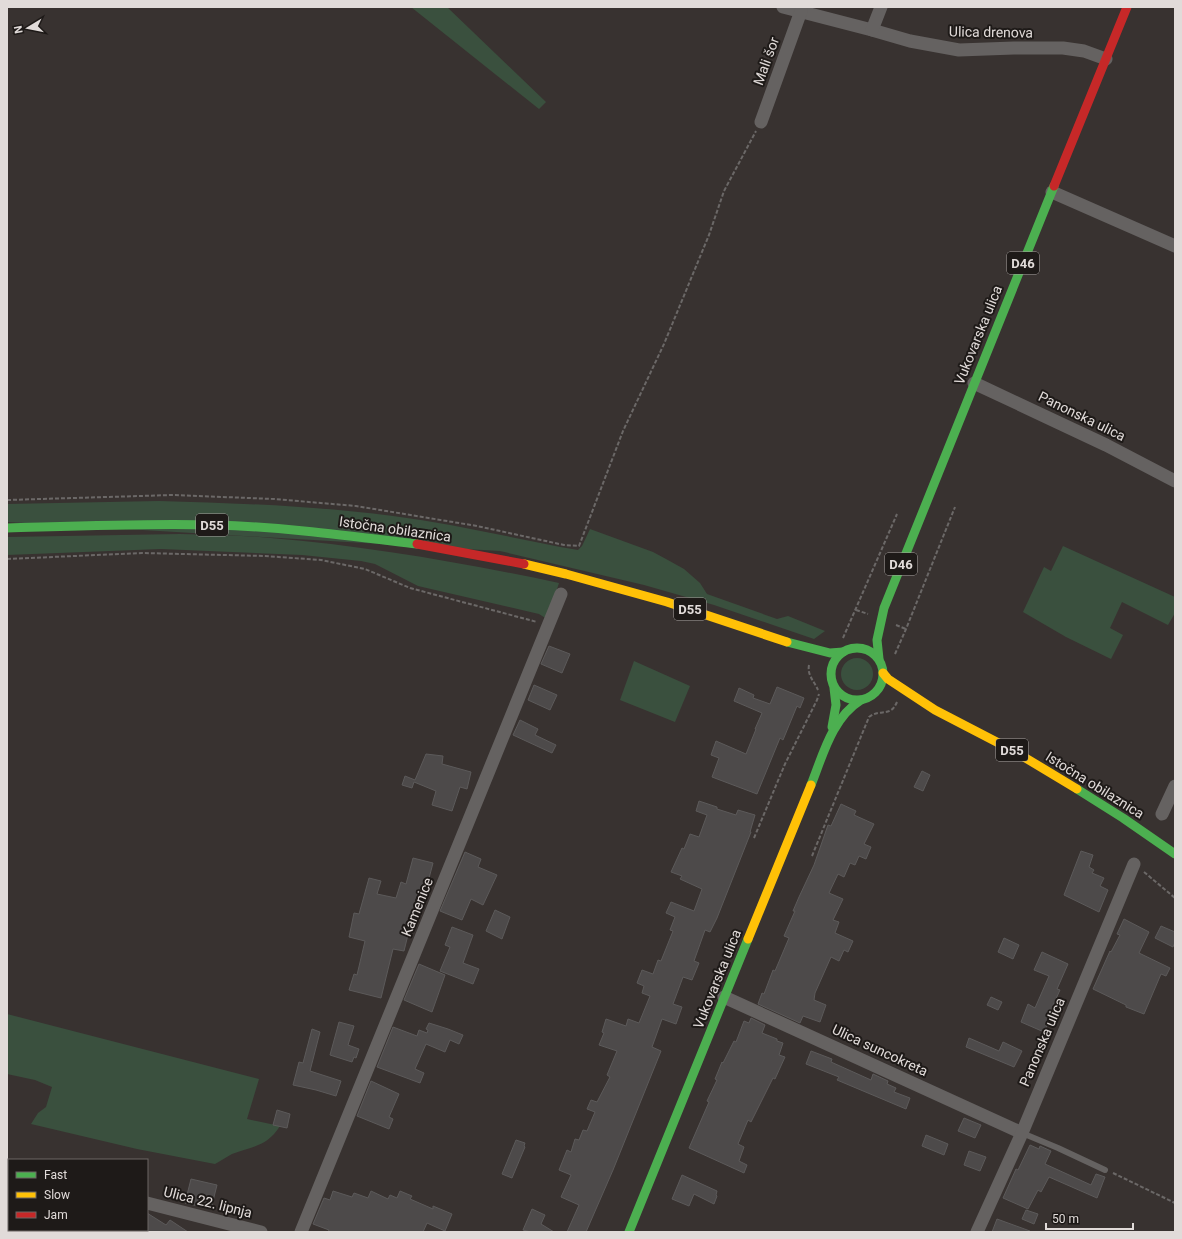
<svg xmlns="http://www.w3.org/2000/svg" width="1182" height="1239" font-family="Roboto,sans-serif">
<rect width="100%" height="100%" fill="#383230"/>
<g fill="#3a503e">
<polygon points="411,7 447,7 546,102 539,109"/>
<path d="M159 501C237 503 315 506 393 516 455 524 516 539 578 550L582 546 590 529 653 552 666 559 684 569 700 583 707 594 777 619 788 616 825 631 814 639 714 605 644 585 500 551 7 522V504Z"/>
<path d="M180 534C210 535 241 535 271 538 368 546 464 563 559 583L547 619 539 614 418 586 375 564 361 561 302 555 161 549 7 555V537Z"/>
<polygon points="1063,546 1175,597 1175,613 1168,625 1122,602 1110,628 1123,635 1111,659 1066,637 1023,612 1044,567 1051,571"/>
<circle cx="857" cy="674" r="16"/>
<polygon points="634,661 690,686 675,722 620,700"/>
<path d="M7 1014 259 1079 247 1119 280 1126C267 1147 252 1146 232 1154 226 1157 221 1161 215 1164L137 1149 31 1124 38 1113 46 1107 52 1087 35 1080 7 1074Z"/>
</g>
<g fill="#4d4a4a" stroke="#5c5a5a">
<polygon points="549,646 570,654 562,673 541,664"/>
<polygon points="534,685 557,695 550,710 528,700"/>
<polygon points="777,687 804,698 800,708 797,706 783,740 780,738 757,794 712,777 719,758 711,755 716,741 746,754 756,729 755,729 762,713 734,701 739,688 754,695 753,698 770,704"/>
<polygon points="520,720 538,729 535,735 556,745 552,753 513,735"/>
<polygon points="426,754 443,756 442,764 471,772 467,789 460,787 452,811 432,805 436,791 414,782 412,788 402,785 405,776 415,780"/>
<polygon points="922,771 930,775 923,791 914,787"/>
<polygon points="699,801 717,807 717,809 736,815 738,810 755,815 750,832 751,832 717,918 710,932 705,930 694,961 699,963 692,980 683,977 673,1004 682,1007 676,1024 662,1019 652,1047 661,1051 613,1170 586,1232 567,1232 579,1205 561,1197 571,1175 559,1170 567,1150 571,1152 575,1139 579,1140 583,1130 587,1131 595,1112 587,1109 591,1100 597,1102 610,1077 607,1075 617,1051 599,1045 604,1033 602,1032 606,1019 626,1026 628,1019 639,1023 650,996 642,993 644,986 637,983 642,970 653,974 658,960 661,961 673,931 670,930 675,917 666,913 671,902 694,911 702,889 680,879 682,876 671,872 682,848 684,849 690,834 699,837 707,815 696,811"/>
<polygon points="841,804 856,811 854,815 874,824 864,844 871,847 866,859 859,856 855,865 850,863 844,877 838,874 829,893 843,899 833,920 839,922 835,933 853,941 848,952 844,950 839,961 831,957 815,993 814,1000 826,1005 820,1022 803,1016 800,1023 758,1004 762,993 764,994 773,970 775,971 789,938 784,936 795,911 793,911 799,897 814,865 828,825 831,826"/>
<polygon points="1081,851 1093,855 1089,867 1094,870 1092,873 1104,878 1100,886 1108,890 1099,912 1064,895"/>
<polygon points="465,852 481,859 478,867 497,875 483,905 471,899 462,920 440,911"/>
<polygon points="413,858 433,863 428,882 427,881 420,903 416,902 404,951 393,949 381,998 349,990 354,974 357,975 365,941 349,937 354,913 359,914 369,878 381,881 377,894 396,898 401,882 406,884"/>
<polygon points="495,910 510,917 502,939 486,931"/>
<polygon points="1124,919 1149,932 1139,953 1170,968 1166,976 1161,974 1144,1014 1126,1007 1126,1005 1093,989 1110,951 1111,952 1120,935 1117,934"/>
<polygon points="1161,926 1175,932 1175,942 1173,947 1155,938"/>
<polygon points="452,927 473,935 463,963 479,969 473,984 440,971 450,947 445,945"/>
<polygon points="1004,938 1019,945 1013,959 998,952"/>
<polygon points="1042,952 1068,964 1057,989 1060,990 1049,1014 1052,1015 1044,1032 1021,1022 1028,1004 1035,1008 1049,976 1034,970"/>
<polygon points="419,964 445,975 432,1012 404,1000"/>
<polygon points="991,997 1002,1002 998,1010 987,1005"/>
<polygon points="751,1018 765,1025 762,1033 777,1039 777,1041 783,1043 779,1055 785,1057 775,1079 773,1078 751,1122 748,1120 738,1144 744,1147 739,1161 747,1165 744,1173 689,1148 709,1102 707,1101 717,1080 715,1079 722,1062 723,1063 734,1041 736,1042 744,1021 749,1023"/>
<polygon points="339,1022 354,1026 348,1045 359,1049 356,1058 354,1057 352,1062 330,1055"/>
<polygon points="429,1023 448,1029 463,1035 459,1044 450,1040 445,1052 426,1044 415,1069 424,1073 420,1083 377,1067 393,1027 417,1036 419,1030 427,1033 428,1030 426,1029"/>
<polygon points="312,1029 320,1032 310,1071 341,1081 336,1096 316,1090 293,1085 299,1062 303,1063"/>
<polygon points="969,1038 999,1051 1003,1042 1022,1051 1014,1067 966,1047"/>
<polygon points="811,1051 832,1059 831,1062 871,1080 873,1074 888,1081 887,1084 896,1088 894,1092 910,1098 906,1109 837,1080 839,1077 806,1064"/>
<polygon points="371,1081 399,1094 389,1117 393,1119 389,1129 357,1116"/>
<polygon points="277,1110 290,1114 287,1128 273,1125"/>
<polygon points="964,1118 981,1125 975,1138 958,1131"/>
<polygon points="926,1135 948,1144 944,1155 922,1146"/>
<polygon points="516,1140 525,1143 524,1146 525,1147 512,1178 502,1174"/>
<polygon points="1030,1145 1039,1149 1040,1146 1051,1151 1045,1164 1091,1185 1096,1174 1105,1177 1097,1198 1049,1177 1041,1192 1038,1190 1028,1209 1003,1198 1016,1169 1018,1170"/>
<polygon points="969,1151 986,1157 980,1171 964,1165"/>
<polygon points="682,1175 717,1191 716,1195 717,1196 714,1204 694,1194 689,1206 672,1199"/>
<polygon points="191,1179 217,1185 211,1209 185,1203"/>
<polygon points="333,1191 352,1197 354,1193 368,1198 371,1191 388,1199 390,1195 397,1198 400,1191 412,1196 410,1199 433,1209 433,1206 452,1214 445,1231 427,1223 423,1232 328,1232 329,1230 313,1224 324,1198 330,1200"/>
<polygon points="532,1209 545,1215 541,1224 554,1232 531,1232 523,1230"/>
<polygon points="1026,1210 1038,1214 1034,1224 1022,1219"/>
<polygon points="147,1213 166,1225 170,1220 188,1232 147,1232"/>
<polygon points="997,1219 1030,1231 1030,1232 992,1232"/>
</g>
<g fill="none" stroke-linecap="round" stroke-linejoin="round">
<g stroke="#6b6867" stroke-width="2" stroke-dasharray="4 2" stroke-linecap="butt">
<polyline points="7,500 173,495 274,499 356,506 477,526 564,545 579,546 623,431 664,344 709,235 724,191 756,131"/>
<polyline points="7,559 142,553 265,556 321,560 365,569 410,588 537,622"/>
<polyline points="856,610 868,614"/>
<polyline points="896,625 906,629"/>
<polyline points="843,638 897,514"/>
<polyline points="895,654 906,629 955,507"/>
<path d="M809 665C807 675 814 681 818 690"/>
<polyline points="754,838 785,764 817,700 819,694"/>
<path d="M812 856 869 717C881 708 890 718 897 702"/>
<polyline points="1144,872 1175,898"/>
<polyline points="1113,1173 1175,1203"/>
</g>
<polyline stroke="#656261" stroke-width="6" points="1022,1133 1058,1148 1105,1170"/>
<g stroke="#656261" stroke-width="13">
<polyline points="783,7 872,30 910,41 959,50 1014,48 1063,48 1084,51 1106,59"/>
<polyline points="872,30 881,7"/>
<polyline points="761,122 801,11"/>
<polyline points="1052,192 1175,246"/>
<polyline points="974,383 1106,445 1175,481"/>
<polyline points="1162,814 1175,786"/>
<polyline points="724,997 1022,1133"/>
<polyline points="7,1169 9,1170"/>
<polyline points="147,1203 261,1232"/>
<polyline points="301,1232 561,594"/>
<polyline points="977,1232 1022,1133 1134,864"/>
</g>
<g stroke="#4caf50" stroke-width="9">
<path d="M7 528C76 526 146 523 216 525 283 527 350 536 417 544"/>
<polyline points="787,642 830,653 843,652"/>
<circle cx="857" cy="674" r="26"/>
<polyline points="879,659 877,640 884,608 1054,186"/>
<polyline points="832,727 836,705 834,688"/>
<path d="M811 785C823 755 832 718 861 700"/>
<polyline points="1077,789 1123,818 1175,854"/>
<polyline points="629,1232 748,939"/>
</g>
<g stroke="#ffc107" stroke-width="9">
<polyline points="524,564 566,574 667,602 787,642"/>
<polyline points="883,673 888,679 935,710 1014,751 1077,789"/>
<polyline points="748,939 811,785"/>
</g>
<g stroke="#c62828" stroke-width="9">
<polyline points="1054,186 1127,7"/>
<polyline points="417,544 524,564"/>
</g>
</g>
<g text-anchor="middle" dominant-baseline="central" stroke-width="4" stroke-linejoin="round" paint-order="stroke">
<g fill="#1e1a18" stroke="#a6a19f" stroke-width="1">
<rect x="1007" y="252" width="32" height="22" rx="3"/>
<rect x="196" y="514" width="32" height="22" rx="3"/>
<rect x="885" y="553" width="32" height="22" rx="3"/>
<rect x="674" y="598" width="32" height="22" rx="3"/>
<rect x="996" y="739" width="32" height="22" rx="3"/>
</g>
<g font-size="13" font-weight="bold" fill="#e1dbd9">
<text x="1023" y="263">D46</text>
<text x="212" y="525">D55</text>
<text x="901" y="564">D46</text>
<text x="690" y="609">D55</text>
<text x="1012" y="750">D55</text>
</g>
<g font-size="14" fill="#e1dbd9" stroke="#1e1a18">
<text transform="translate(991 32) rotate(1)">Ulica drenova</text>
<text transform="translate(766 61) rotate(-70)">Mali šor</text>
<text transform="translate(978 335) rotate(-68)">Vukovarska ulica</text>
<text transform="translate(1082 416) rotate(26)">Panonska ulica</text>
<text transform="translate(395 529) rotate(8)">Istočna obilaznica</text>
<text transform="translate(1095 785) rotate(32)">Istočna obilaznica</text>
<text transform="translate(417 907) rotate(-68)">Kamenice</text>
<text transform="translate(717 979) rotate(-68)">Vukovarska ulica</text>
<text transform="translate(1042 1042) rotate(-67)">Panonska ulica</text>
<text transform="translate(880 1050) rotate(25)">Ulica suncokreta</text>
<text transform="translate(208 1202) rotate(14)">Ulica 22. lipnja</text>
</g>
</g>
<rect width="1182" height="1239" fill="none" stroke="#e1dbd9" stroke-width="16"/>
<rect x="8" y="1159" width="140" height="72" fill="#1e1a18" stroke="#6c6765"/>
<rect x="16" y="1172" width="20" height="6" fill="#4caf50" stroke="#6c6765"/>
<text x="44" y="1179" font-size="12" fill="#e1dbd9">Fast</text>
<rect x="16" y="1192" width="20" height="6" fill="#ffc107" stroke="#6c6765"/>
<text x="44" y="1199" font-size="12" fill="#e1dbd9">Slow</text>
<rect x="16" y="1212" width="20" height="6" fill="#c62828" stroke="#6c6765"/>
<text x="44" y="1219" font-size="12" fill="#e1dbd9">Jam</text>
<g transform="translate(28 28) rotate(260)" stroke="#1e1a18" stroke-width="3" paint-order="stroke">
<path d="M0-3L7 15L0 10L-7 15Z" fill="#e1dbd9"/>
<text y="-6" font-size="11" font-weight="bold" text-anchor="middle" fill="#e1dbd9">N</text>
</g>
<path d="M1046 1223v6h87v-6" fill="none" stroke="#e1dbd9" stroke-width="2"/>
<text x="1052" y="1223" font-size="12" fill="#e1dbd9" stroke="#1e1a18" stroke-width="3" paint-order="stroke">50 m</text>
</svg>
